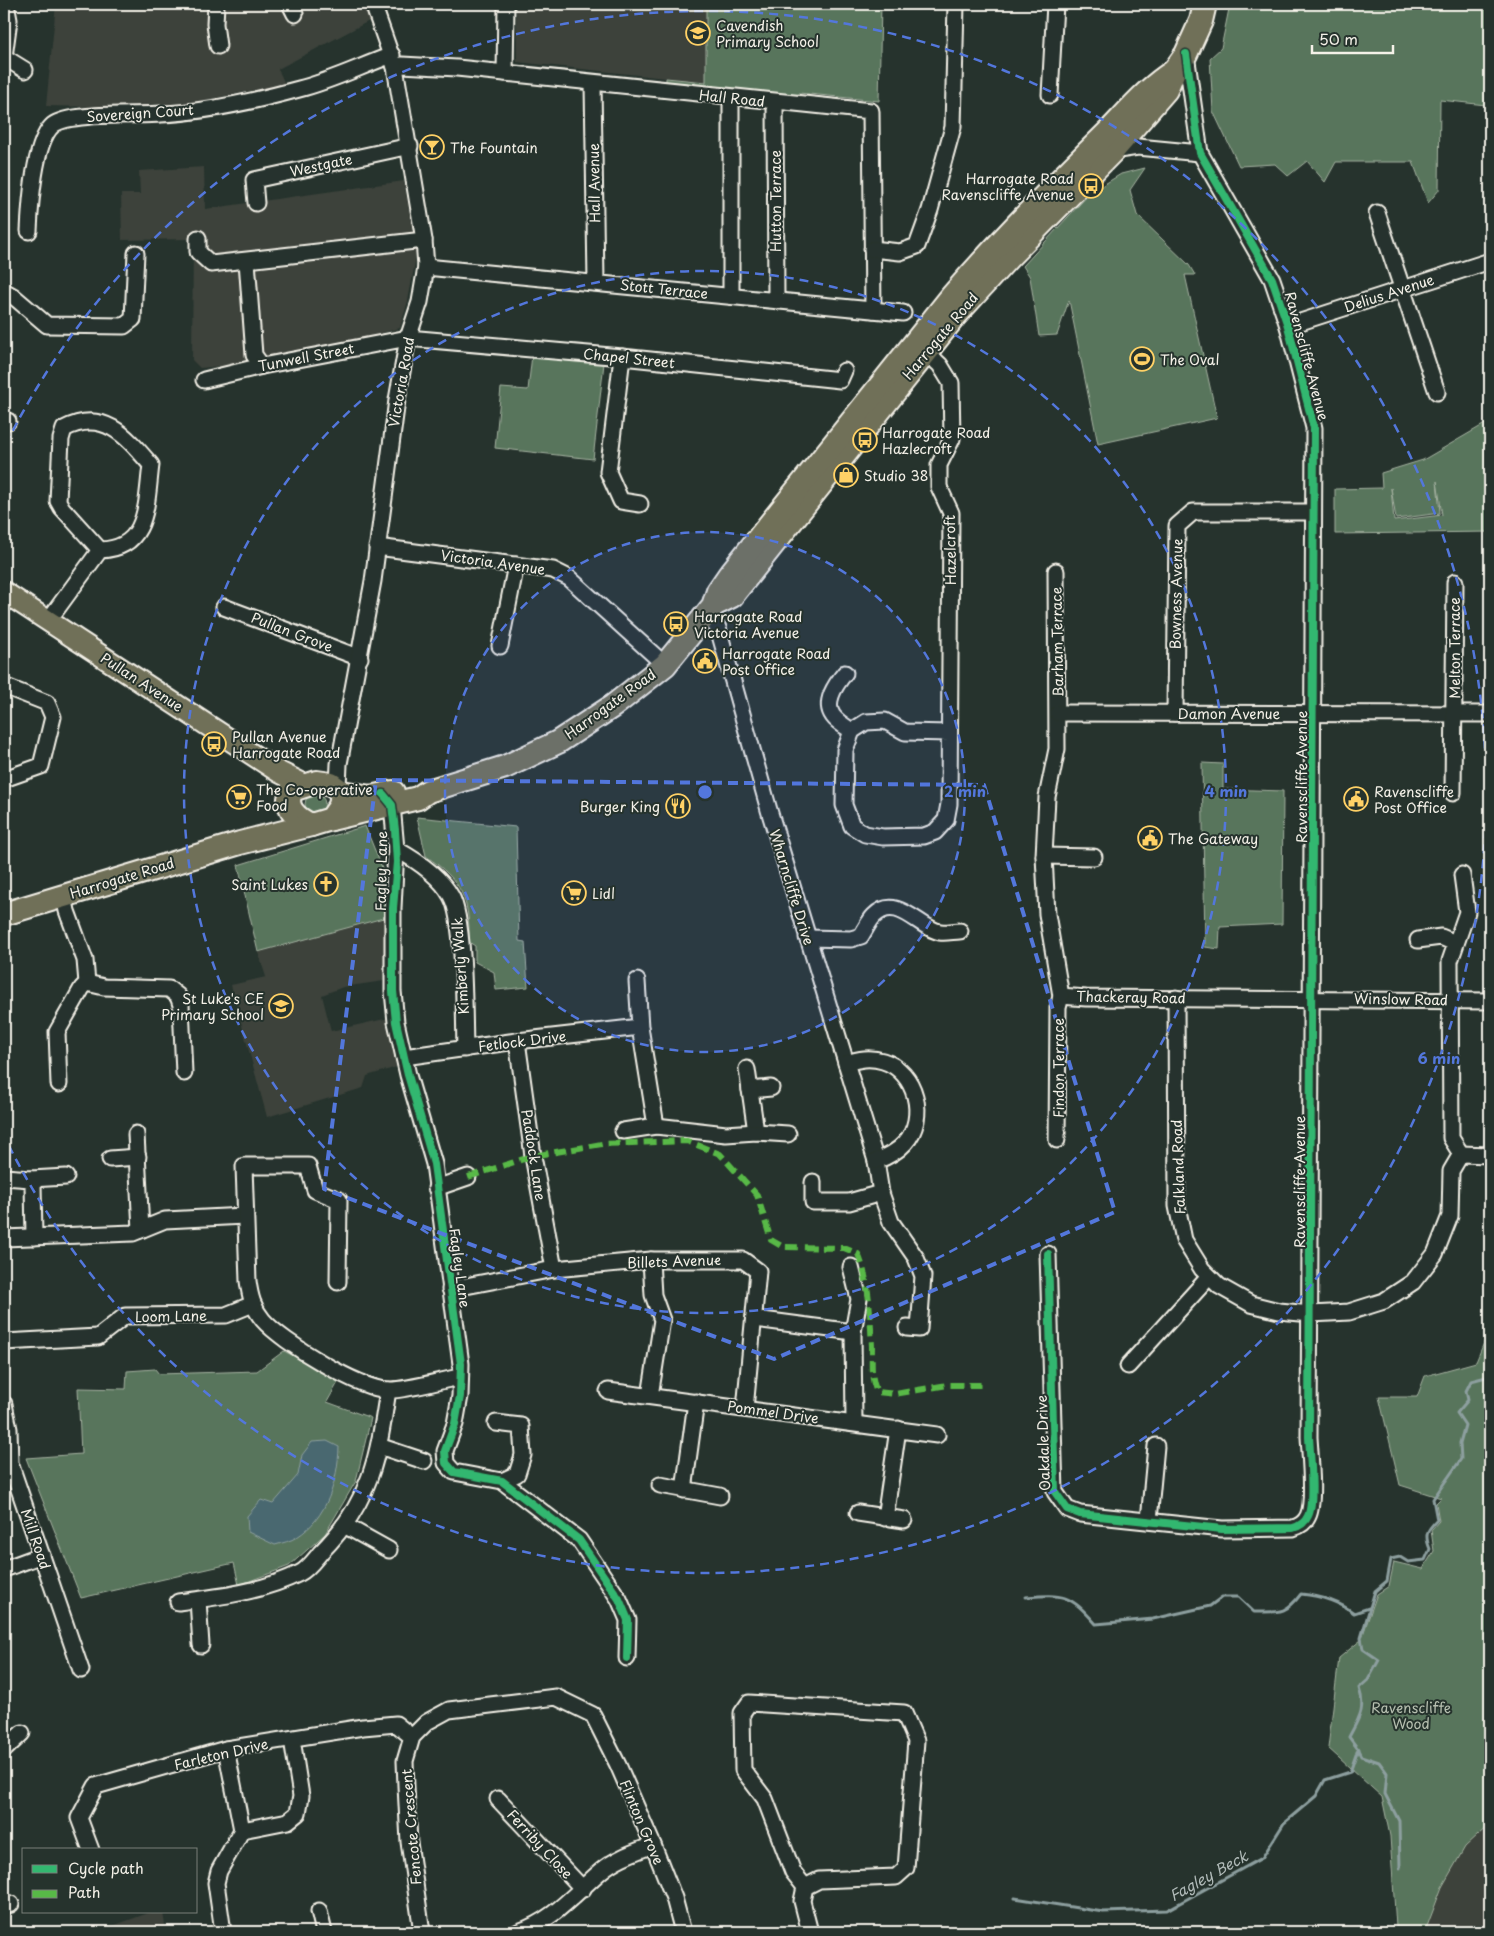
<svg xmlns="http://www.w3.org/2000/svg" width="1494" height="1936" font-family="'Playpen Sans',sans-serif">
<rect width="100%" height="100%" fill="#26332d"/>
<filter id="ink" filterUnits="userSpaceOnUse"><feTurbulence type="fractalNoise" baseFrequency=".02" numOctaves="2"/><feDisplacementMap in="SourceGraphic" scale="10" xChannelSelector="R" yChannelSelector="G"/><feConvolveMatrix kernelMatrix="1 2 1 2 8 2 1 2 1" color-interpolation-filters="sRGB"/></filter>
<g filter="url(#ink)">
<g fill="#3c423b">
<polygon points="56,4 366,4 371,20 278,69 285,84 191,103 99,107 46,106"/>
<polygon points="516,4 881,4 879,101 517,62"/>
<polygon points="204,167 205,209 404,181 415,244 415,263 408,301 400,328 315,352 265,362 200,368 192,360 193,239 122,240 121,194 140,194 139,171"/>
<polygon points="387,917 384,981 343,987 322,995 331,1031 389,1018 400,1066 367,1076 363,1088 267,1117 231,985 266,977 258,952"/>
<polygon points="1490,1824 1490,1928 1484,1932 1430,1932 1426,1929 1442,1887 1465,1847"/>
<polygon points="151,1912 163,1912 166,1932 96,1932"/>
</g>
<g fill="#58755c" stroke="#a6b3a2" fill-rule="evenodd">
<polygon points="706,4 881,4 879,101 799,93 798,99 666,85 666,78 706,82"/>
<polygon points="1230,4 1488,4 1486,105 1440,100 1439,190 1428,203 1413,162 1336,162 1325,182 1307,161 1288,176 1275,164 1239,166 1213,111 1210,58 1221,48"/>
<polygon points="1145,168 1130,190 1137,215 1189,265 1195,275 1185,275 1217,418 1098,444 1069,300 1057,335 1039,336 1030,277 1023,266 1090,193 1121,174"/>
<polygon points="532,355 604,363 593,459 495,448 501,388 528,390"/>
<path d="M1490 421V532L1335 534V489L1382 488 1381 473 1423 460ZM1437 481 1442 515 1394 521 1391 488 1396 519 1440 513Z"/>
<polygon points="1202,763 1223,764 1223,789 1283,791 1282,924 1220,927 1219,949 1205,947"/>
<circle cx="315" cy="804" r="10"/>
<path d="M417 817 516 827 519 941 525 942 528 987 496 990 494 972 475 962V946L469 942C470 899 462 881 426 856Z"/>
<polygon points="365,826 385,875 387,917 258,952 238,865"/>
<polygon points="1490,1328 1490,1656 1486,1659 1490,1693 1490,1824 1465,1847 1442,1887 1426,1929 1396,1927 1390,1836 1382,1797 1328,1748 1339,1658 1361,1640 1377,1594 1389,1586 1394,1562 1423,1569 1434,1551 1431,1530 1439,1521 1436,1503 1441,1498 1400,1485 1379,1397 1417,1397 1425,1376 1476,1362"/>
<polygon points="284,1351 340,1379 327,1402 371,1418 356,1481 325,1534 289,1566 239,1585 234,1563 81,1598 26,1458 81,1454 78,1388 126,1389 127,1371 155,1369 159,1374 257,1371"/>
</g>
<path fill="#49686f" stroke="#8d9f9f" d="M327 1441 339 1447C338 1480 327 1518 297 1537 291 1541 282 1543 275 1545L248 1532 247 1516 261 1500 273 1504 298 1475 302 1455 312 1442Z"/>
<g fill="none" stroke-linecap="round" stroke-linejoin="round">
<g stroke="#8d9f9f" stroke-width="3">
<path d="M1025 1597C1065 1594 1069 1594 1096 1624L1153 1619 1210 1606 1222 1597H1238L1254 1612C1279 1612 1285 1615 1301 1594 1321 1596 1338 1601 1354 1613L1369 1608"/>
<polyline points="1358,1750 1361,1756 1379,1762 1387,1773 1385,1794 1399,1821 1400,1868"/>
<path d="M1015 1898 1103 1912 1167 1910 1262 1858 1284 1823 1316 1796 1325 1780 1350 1772 1358 1749 1349 1737C1359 1718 1366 1709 1359 1688L1368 1680 1379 1660 1363 1649 1361 1638 1375 1591 1387 1581 1391 1559 1400 1557 1408 1562 1425 1560 1430 1549C1424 1535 1427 1530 1437 1520L1433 1499 1461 1459 1460 1443 1465 1425 1457 1413 1468 1400 1466 1391 1471 1381 1490 1376"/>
</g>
<g stroke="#f4f1e8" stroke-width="19">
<g id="minor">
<polyline points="216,4 215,24 218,46"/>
<polyline points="290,4 295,14"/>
<polyline points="4,57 9,20 6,4"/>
<polyline points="4,57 25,70"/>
<polyline points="395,67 402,65 457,68 871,111 873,310"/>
<polyline points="505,73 506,4"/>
<polyline points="593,84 596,282"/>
<polyline points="1050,95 1055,4"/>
<polyline points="775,102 776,300"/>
<polyline points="1112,151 1138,147 1200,153"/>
<polyline points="256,203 254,180 410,146"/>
<polyline points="1377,213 1437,392"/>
<path d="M29 231C30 208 34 141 53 125 69 112 138 116 161 114 207 112 255 101 299 89 331 81 361 66 392 55"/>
<polyline points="198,238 198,252 211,264 424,240"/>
<polyline points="872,249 900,252 917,246 930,210 953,127 956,4"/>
<polyline points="247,261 254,355 262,366"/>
<polyline points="426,267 903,313"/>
<polyline points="4,291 13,296 47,325 124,326 133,319 136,253"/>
<polyline points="731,296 731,98"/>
<polyline points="1288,326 1490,261"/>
<polyline points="926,352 940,365 951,383 952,439 939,465 939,487 951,513 949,804 946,820 935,832 924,836 883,837 865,834 852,826 844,805 845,750 852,731 866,722 885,721 905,732 949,733"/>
<polyline points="622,357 608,472 621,501 640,504"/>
<polyline points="204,380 262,366 408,338 622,357 840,380 844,371"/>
<polyline points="4,420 8,421"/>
<polyline points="377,547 553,570 569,578 665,665"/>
<polyline points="1056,571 1057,749 1047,797 1044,856 1047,914 1061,996 1086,998 1490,1001"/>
<polyline points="224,607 360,658"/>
<polyline points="706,613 718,628 769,810 876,1161 881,1193 891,1222 916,1258 923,1276 919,1329 907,1328"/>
<path d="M48 621 100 550C149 549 146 503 151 465 127 437 104 408 64 429L61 439 58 501 62 508 100 550"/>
<polyline points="500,646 516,565"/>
<path d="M845 673C836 684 823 702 833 716 837 722 846 727 852 731"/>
<polyline points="4,686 47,703 53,717 41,766 4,779"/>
<polyline points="1058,713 1490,714"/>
<polyline points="1175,713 1177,526 1193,512 1313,512"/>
<polyline points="338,787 339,764 373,581 397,400 408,338 420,302 426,267 424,240 395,67 373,4"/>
<polyline points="1453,793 1455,582"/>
<polyline points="387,798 392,805 396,849 393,908 393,991 396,1022 408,1075 434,1164 461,1364 460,1396 455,1424 445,1451 446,1463 454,1472 502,1481 579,1540 619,1599 628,1620 627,1658"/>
<path d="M396 849C416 860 440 876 451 896 465 920 464 1017 465 1049"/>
<polyline points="1044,856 1094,857"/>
<polyline points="64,896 67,911 85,960 87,983"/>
<path d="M807 938 851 939 861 936C865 930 869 921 874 916 897 893 920 929 940 932 946 933 954 931 960 931"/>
<polyline points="1418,940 1441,937 1455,943"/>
<polyline points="637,981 640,1027 656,1126"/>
<polyline points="1176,998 1177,1206 1184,1240 1202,1269 1219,1286 1251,1304 1279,1311 1311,1314 1349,1312 1384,1301 1413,1282 1435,1254 1450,1216 1451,1171 1461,1154"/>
<polyline points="517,1041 533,1156 554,1269"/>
<polyline points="404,1057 517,1041 640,1027"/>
<path d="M846 1063C859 1059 870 1057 883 1061 916 1071 928 1118 905 1143 897 1152 887 1157 876 1161"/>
<polyline points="747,1069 750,1090 771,1088"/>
<polyline points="59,1084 57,1032 82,988 87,983 104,987 169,989 178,996 181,1005 184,1073"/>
<polyline points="750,1090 756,1132 788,1134"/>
<polyline points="623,1131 656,1126 726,1134 756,1132"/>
<polyline points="136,1134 141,1230"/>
<polyline points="1057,1140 1058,1008 1061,996"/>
<polyline points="1461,1154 1451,1138 1450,961 1467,912 1462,875"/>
<polyline points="1461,1154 1490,1155"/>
<polyline points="110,1159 138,1157"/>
<polyline points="4,1177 31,1179 33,1184 34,1237"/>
<polyline points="31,1179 66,1177"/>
<polyline points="813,1182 813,1202 849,1202 881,1193"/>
<polyline points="436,1188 468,1177"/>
<polyline points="4,1238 133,1233 165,1220 245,1216"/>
<path d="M1048 1254 1055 1492 1067 1509 1080 1514 1222 1529 1293 1528C1300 1526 1305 1523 1308 1516 1315 1502 1310 1455 1309 1437L1314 428 1288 326 1272 279 1200 153 1186 54"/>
<polyline points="851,1267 859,1299 853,1332 854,1423"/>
<path d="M338 1282 339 1200 315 1190 308 1166H244L248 1281C250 1296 253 1308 263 1320 282 1342 359 1389 388 1390 405 1391 442 1380 460 1377"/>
<polyline points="450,1289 554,1269 651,1260 743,1260 758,1271 745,1409"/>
<polyline points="755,1319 853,1332"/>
<polyline points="4,1342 98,1337 125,1316 226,1315 253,1304"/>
<polyline points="1128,1366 1209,1277"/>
<polyline points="608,1391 937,1435"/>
<polyline points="650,1396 662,1320 653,1295 651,1260"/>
<polyline points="4,1404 9,1429 10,1463 81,1670"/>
<polyline points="496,1423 521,1426 523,1455 517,1474 502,1481"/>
<polyline points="379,1446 424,1461"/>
<polyline points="660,1485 720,1496"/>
<polyline points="684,1490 696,1402"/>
<polyline points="858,1513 904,1520"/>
<polyline points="885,1518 898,1429"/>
<polyline points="1149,1520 1156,1446"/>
<polyline points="344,1525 389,1550"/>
<polyline points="4,1569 42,1555"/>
<polyline points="198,1600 201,1645"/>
<path d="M178 1602C219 1597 262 1592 300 1573 308 1569 315 1559 321 1552 371 1502 378 1457 388 1390"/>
<polyline points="4,1750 22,1733"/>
<polyline points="498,1799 583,1889"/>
<polyline points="242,1830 288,1821 298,1813 301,1796 292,1739"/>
<polyline points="91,1850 79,1818 96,1786 226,1749 363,1727 396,1724 412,1737"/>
<polyline points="805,1887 793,1872 765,1799 743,1770 742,1713 749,1703 904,1713 916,1741 906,1868 896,1877 819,1880 805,1887 802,1901 810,1932"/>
<polyline points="4,1906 11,1904"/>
<polyline points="319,1911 324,1932"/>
<polyline points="223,1932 216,1883 219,1871 242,1830 226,1749"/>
<polyline points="422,1932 409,1842 406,1786 405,1761 412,1737 427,1722 449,1710 556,1697 593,1715 618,1765 653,1845 674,1898 683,1932"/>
<path d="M518 1932C553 1921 574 1894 601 1871 616 1858 635 1852 653 1845"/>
</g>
</g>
<g stroke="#f4f1e8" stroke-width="24">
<polyline id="major" points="4,592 279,772 305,785"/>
</g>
<g stroke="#f4f1e8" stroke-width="26">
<g id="highway">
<polyline points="718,603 732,596 956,315 1008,258 1113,151 1166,90 1174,71 1186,54 1201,21 1205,4"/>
<path d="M342 792 340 806 331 819 311 825C296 818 283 807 292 790L317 782 331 784 342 792 370 797 393 792"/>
<path d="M331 819 418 798 428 791 505 767 558 742 613 706 665 665 713 606 718 591 729 575 951 297C1002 238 1056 183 1112 128 1132 107 1149 87 1174 71"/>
<polyline points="4,914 240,843 311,825"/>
</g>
</g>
<use href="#minor" stroke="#26332d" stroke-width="15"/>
<use href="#major" stroke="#706f59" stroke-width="20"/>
<use href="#highway" stroke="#706f59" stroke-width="22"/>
<path stroke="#58b947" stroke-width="6" stroke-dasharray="12 6" stroke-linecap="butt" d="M468 1177 533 1156 602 1144 687 1141 720 1154 757 1195 771 1240 783 1247 844 1248 858 1254C870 1281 870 1316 872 1346 872 1363 870 1377 877 1392L895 1394 947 1385H982"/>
<g stroke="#26332d" stroke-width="11">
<g id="cycleway">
<polyline points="383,794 392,805 395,830 397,862 393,908 393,991 396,1022 408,1075 434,1164 461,1364 460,1396 455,1424 445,1451 446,1463 454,1472 502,1481 579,1540 619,1599 628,1620 627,1658"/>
<path d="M1048 1254 1055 1492 1067 1509 1080 1514 1222 1529 1293 1528C1300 1526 1305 1523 1308 1516 1315 1502 1310 1455 1309 1437L1314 428 1288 326 1272 279 1200 153 1186 54"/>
</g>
</g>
<use href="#cycleway" stroke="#33b770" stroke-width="8"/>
</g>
</g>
<path fill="none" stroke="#5377dc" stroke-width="4" stroke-dasharray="10 6" stroke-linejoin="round" d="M376 780 984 785 1115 1212 774 1359 324 1189Z"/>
<circle cx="705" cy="792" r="260" fill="#5377dc" fill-opacity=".12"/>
<g fill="none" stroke="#5377dc" stroke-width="2.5" stroke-dasharray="9 6">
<circle cx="705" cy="792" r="260"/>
<circle cx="705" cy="792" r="521"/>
<path d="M6 444A781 781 0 1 1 6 1140"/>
</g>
<defs>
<g id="school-ring" transform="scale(1.25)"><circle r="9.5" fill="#26332d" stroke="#ffd166" stroke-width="1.5"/><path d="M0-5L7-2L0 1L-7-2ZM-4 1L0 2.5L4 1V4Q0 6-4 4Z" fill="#ffd166"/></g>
<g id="bar-ring" transform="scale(1.25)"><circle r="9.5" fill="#26332d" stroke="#ffd166" stroke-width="1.5"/><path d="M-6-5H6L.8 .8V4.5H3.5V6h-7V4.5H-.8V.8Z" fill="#ffd166"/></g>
<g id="bus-ring" transform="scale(1.25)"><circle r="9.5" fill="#26332d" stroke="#ffd166" stroke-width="1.5"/><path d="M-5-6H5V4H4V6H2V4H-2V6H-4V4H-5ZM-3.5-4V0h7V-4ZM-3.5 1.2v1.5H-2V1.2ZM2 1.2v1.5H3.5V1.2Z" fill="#ffd166"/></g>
<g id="stadium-ring" transform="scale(1.25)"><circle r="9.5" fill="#26332d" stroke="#ffd166" stroke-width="1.5"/><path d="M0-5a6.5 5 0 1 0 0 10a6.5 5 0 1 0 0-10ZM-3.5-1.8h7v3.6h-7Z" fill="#ffd166"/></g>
<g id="shop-ring" transform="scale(1.25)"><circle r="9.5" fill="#26332d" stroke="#ffd166" stroke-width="1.5"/><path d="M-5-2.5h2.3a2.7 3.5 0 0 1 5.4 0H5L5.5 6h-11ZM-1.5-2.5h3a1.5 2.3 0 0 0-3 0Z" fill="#ffd166"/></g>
<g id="civic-ring" transform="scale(1.25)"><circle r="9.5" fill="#26332d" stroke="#ffd166" stroke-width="1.5"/><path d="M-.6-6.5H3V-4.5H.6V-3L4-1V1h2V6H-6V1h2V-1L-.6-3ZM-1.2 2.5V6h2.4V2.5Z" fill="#ffd166"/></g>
<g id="supermarket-ring" transform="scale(1.25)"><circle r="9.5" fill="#26332d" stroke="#ffd166" stroke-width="1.5"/><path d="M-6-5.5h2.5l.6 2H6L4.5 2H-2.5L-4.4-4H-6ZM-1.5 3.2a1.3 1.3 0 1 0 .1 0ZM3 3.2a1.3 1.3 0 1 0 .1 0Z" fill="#ffd166"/></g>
<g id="restaurant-ring" transform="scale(1.25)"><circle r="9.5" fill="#26332d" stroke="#ffd166" stroke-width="1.5"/><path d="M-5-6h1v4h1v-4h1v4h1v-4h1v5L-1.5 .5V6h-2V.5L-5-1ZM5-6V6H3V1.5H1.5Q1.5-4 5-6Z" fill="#ffd166"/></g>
<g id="church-ring" transform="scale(1.25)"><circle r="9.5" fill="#26332d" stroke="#ffd166" stroke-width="1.5"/><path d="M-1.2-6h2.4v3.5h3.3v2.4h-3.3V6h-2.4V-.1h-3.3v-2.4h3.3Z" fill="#ffd166"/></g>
</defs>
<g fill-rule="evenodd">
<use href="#school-ring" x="698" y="33"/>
<use href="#bar-ring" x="432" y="147"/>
<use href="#bus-ring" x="1091" y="186"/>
<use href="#stadium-ring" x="1142" y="359"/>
<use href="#bus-ring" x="865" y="440"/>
<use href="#shop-ring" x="846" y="475"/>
<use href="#bus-ring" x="676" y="624"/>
<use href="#civic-ring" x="705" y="661"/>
<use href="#bus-ring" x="214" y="744"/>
<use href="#supermarket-ring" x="239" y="797"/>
<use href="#civic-ring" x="1356" y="799"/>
<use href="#restaurant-ring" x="678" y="806"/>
<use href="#civic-ring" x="1150" y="838"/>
<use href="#church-ring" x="326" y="884"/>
<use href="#supermarket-ring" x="574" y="893"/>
<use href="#school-ring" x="281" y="1006"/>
</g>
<g text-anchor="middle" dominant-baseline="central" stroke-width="4" stroke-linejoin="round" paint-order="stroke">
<g font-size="14" fill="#f4f1e8" stroke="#26332d" text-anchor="start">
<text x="716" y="25">Cavendish<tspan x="716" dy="16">Primary School</tspan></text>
<text x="450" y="147">The Fountain</text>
<text x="1074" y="178" text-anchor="end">Harrogate Road<tspan x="1074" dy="16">Ravenscliffe Avenue</tspan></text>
<text x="1160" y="359">The Oval</text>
<text x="882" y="432">Harrogate Road<tspan x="882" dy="16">Hazlecroft</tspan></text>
<text x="864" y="475">Studio 38</text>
<text x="694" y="616">Harrogate Road<tspan x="694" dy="16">Victoria Avenue</tspan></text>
<text x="722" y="653">Harrogate Road<tspan x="722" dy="16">Post Office</tspan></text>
<text x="232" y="736">Pullan Avenue<tspan x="232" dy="16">Harrogate Road</tspan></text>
<text x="256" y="789">The Co-operative<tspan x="256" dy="16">Food</tspan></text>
<text x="1374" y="791">Ravenscliffe<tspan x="1374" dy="16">Post Office</tspan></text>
<text x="660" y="806" text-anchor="end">Burger King</text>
<text x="1168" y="838">The Gateway</text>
<text x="308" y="884" text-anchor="end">Saint Lukes</text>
<text x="592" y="893">Lidl</text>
<text x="264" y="998" text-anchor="end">St Luke's CE<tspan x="264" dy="16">Primary School</tspan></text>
</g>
<g font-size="14" fill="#f4f1e8" stroke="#26332d">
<text transform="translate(732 98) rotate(6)">Hall Road</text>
<text transform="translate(140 113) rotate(-4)">Sovereign Court</text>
<text transform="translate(321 165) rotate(-12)">Westgate</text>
<text transform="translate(594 183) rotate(-91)">Hall Avenue</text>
<text transform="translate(775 201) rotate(-90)">Hutton Terrace</text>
<text transform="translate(664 289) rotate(6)">Stott Terrace</text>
<text transform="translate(1389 293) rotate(-18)">Delius Avenue</text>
<text transform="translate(940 336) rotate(-50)">Harrogate Road</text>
<text transform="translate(1307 356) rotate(75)">Ravenscliffe Avenue</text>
<text transform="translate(306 357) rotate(-11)">Tunwell Street</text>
<text transform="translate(629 358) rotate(6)">Chapel Street</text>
<text transform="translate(401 382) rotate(-80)">Victoria Road</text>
<text transform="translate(950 550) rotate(-91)">Hazelcroft</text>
<text transform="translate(493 562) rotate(8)">Victoria Avenue</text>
<text transform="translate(1176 594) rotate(-89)">Bowness Avenue</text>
<text transform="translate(292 632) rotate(21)">Pullan Grove</text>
<text transform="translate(1057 642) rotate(-91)">Barham Terrace</text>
<text transform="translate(1454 648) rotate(-90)">Melton Terrace</text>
<text transform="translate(142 682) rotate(33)">Pullan Avenue</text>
<text transform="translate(610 704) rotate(-36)">Harrogate Road</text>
<text x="1229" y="713">Damon Avenue</text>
<text transform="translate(1301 777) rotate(-90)">Ravenscliffe Avenue</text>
<text transform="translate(381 871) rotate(-89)">Fagley Lane</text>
<text transform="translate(122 878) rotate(-17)">Harrogate Road</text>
<text transform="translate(792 887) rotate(73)">Wharncliffe Drive</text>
<text transform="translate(460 966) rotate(-94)">Kimberly Walk</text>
<text transform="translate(1131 997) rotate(1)">Thackeray Road</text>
<text transform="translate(1401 999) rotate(1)">Winslow Road</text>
<text transform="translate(522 1041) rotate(-7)">Fetlock Drive</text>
<text transform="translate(1058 1068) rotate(-90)">Findon Terrace</text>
<text transform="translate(534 1155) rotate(81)">Paddock Lane</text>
<text transform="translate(1178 1167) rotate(-92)">Falkland Road</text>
<text transform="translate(1299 1182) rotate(-90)">Ravenscliffe Avenue</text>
<text transform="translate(674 1261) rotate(-2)">Billets Avenue</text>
<text transform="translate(460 1268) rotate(82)">Fagley Lane</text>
<text transform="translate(171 1316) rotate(-1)">Loom Lane</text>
<text transform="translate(773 1412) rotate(8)">Pommel Drive</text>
<text transform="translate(1043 1443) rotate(-92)">Oakdale Drive</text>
<text transform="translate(36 1539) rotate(71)">Mill Road</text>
<text transform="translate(221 1754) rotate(-13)">Farleton Drive</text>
<text transform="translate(642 1822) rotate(67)">Flinton Grove</text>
<text transform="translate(411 1827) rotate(-95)">Fencote Crescent</text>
<text transform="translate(540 1844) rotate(47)">Ferriby Close</text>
</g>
<g font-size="14" fill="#b6bfb0" stroke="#26332d">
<text x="1411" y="1707">Ravenscliffe<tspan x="1411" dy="16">Wood</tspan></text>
</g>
<g font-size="15" font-style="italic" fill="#b0bab8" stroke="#26332d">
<text transform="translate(1208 1875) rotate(-29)">Fagley Beck</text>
</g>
</g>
<circle cx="705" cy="792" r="8" fill="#5377dc" stroke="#26332d" stroke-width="2.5"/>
<g font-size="15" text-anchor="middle" font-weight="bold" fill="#5377dc" stroke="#26332d" stroke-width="4" stroke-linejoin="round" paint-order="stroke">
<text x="965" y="797">2 min</text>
<text x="1226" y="797">4 min</text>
<text x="1439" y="1064">6 min</text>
</g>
<rect width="1494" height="1936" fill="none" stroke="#26332d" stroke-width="20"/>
<rect x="10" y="10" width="1474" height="1916" fill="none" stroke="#f4f1e8" stroke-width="2" filter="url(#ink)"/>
<rect x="22" y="1848" width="175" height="65" fill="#26332d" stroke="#787f78"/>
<rect x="32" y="1865" width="25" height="8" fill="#33b770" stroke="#787f78"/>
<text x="68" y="1874" font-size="15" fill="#f4f1e8">Cycle path</text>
<rect x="32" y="1890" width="25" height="8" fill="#58b947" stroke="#787f78"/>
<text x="68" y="1898" font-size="15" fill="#f4f1e8">Path</text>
<path d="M1312 45v8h81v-8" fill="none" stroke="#f4f1e8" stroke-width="2.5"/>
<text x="1319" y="45" font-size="15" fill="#f4f1e8" stroke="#26332d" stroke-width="4" paint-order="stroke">50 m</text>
</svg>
